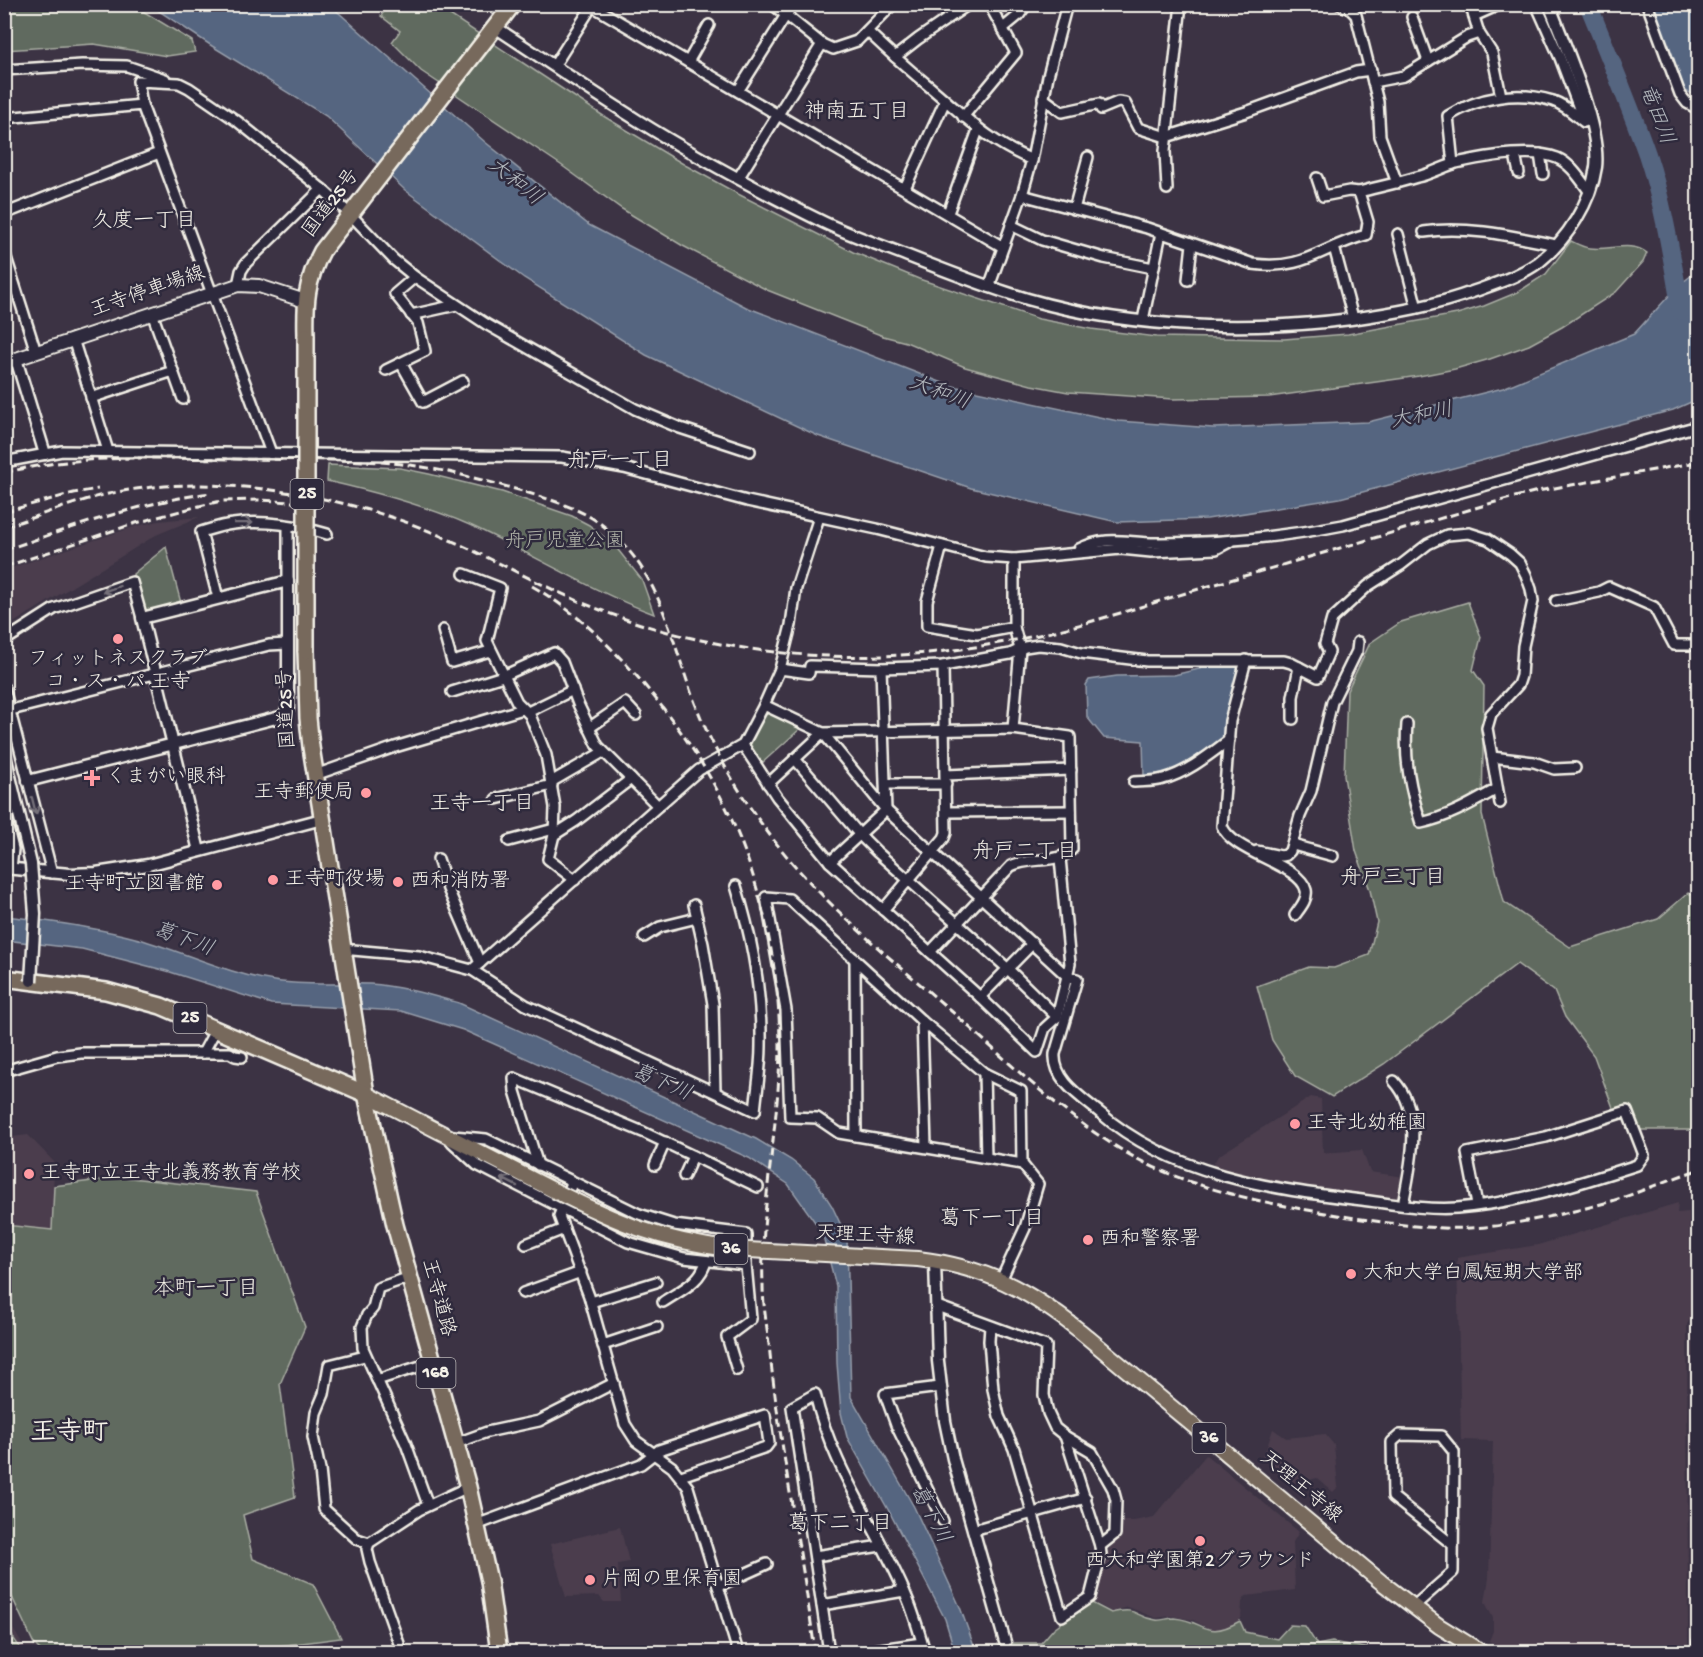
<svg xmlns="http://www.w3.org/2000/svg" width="1703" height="1657" font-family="'Gochi Hand','Klee One',sans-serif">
<rect width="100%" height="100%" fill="#3c3344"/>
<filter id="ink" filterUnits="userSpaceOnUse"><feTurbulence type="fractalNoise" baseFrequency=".0167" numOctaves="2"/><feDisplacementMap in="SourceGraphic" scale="12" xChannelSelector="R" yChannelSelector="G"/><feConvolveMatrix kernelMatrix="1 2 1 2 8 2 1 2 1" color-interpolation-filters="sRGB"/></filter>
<g filter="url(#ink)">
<g fill="#4b3e4d">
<polygon points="199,517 156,535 5,628 5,570 137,526 159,521"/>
<polygon points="1311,1097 1321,1099 1323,1153 1362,1150 1370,1172 1404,1177 1402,1195 1398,1200 1370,1198 1262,1181 1212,1166 1218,1156"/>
<polygon points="28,1135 54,1162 52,1230 5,1225 4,1138"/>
<polygon points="1678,1203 1677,1213 1689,1212 1691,1318 1687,1324 1688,1652 1510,1652 1489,1641 1493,1631 1493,1618 1485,1602 1489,1578 1493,1441 1461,1440 1457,1258 1538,1245"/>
<polygon points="1273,1429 1286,1438 1325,1434 1334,1445 1338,1487 1333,1492 1317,1478 1296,1483 1280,1476 1274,1469 1269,1459 1262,1456 1267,1447"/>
<polygon points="1206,1455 1299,1532 1293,1542 1295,1590 1246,1596 1242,1602 1241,1619 1226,1628 1211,1630 1193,1620 1171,1616 1156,1618 1128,1607 1112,1612 1094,1602 1094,1600 1098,1597 1102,1570 1119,1521 1134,1521 1154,1517"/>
<polygon points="620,1527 629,1562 618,1564 621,1602 604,1602 599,1596 566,1597 550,1544"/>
<polygon points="4,1614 27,1652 20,1652 21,1649 5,1626"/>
</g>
<g fill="#616b5f" stroke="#aaaea4" stroke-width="1.5">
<polygon points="4,5 133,5 192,41 195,52 167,56 94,44 5,50"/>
<path d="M388 5H435L605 117 685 165 738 194 853 252 919 279 1039 319 1091 329 1157 337 1284 339 1348 334 1457 314 1484 306 1518 292 1546 274 1571 241C1577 244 1584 248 1590 248 1609 251 1631 240 1647 253L1643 262 1616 292 1562 327 1529 345 1490 359 1455 369 1419 376 1269 397 1173 399 1068 392 1031 385 965 367 906 342 883 336 767 290 683 246 622 209 561 165 421 71 392 42 400 31 381 16Z"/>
<path d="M328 465 400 468 429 474 502 492 572 516 589 525 615 546 642 580 654 614C591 591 533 554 472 526 425 505 376 492 327 481Z"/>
<polygon points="166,547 181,603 148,611 142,609 133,574"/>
<polygon points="1468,602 1481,637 1473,670 1484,686 1482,815 1504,902 1570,947 1658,919 1688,893 1698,897 1698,1128 1690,1130 1636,1130 1615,1113 1594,1056 1565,1017 1554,991 1517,964 1384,1064 1332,1097 1295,1076 1272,1040 1257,986 1309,967 1334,968 1369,955 1377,922 1370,890 1356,851 1344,776 1347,691 1370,643 1401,622"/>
<polygon points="772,713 801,728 761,764 749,747 764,715"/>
<polygon points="122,1177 256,1192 305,1327 280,1384 295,1497 243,1515 253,1559 313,1584 341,1638 279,1646 278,1652 42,1652 34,1644 5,1582 5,1225 52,1230 54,1186"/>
<path d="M1090 1602 1111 1613C1139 1606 1133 1617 1156 1620 1161 1621 1168 1618 1174 1618 1207 1621 1204 1641 1240 1621L1245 1632 1277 1639 1290 1625 1305 1626 1317 1645 1332 1642 1388 1652H984V1650L1015 1643H1041L1054 1628Z"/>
<polygon points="5,1626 21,1649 20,1652 5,1652"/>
</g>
<g fill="#556580" stroke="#959daa" stroke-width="1.5">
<polygon points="150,5 330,5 485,142 589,225 746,307 948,385 1118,421 1213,428 1368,422 1503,388 1634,334 1677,287 1698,270 1698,399 1673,410 1340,498 1207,519 1117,522 971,488 818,436 646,355 524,278 405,190 326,116 212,46"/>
<polygon points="1652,5 1698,5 1698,96 1683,90"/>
<polygon points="1239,665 1241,668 1234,689 1225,738 1194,760 1163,776 1144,776 1143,741 1104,738 1087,717 1086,685 1089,680 1117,676 1174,675 1207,667"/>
<path d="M5 916C50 921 95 927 139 939 184 952 228 974 274 981 306 986 338 983 370 984 400 986 430 995 459 1003L756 1139 791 1160 814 1178 832 1206 847 1238 851 1397 914 1507 960 1607 976 1652H955L945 1619 890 1513 847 1437 841 1413 837 1363 836 1286 822 1232 788 1184 749 1158 463 1030 401 1011 271 1004 167 971 82 949 5 940Z"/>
</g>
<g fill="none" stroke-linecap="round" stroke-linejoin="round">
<path stroke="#556580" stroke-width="18" d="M1588 4C1608 54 1629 103 1647 154 1664 205 1672 259 1681 311"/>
<g stroke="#f4f1e8" stroke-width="14">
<g id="minor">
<polyline points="466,4 469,6 474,4"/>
<polyline points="589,4 1003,247"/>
<polyline points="772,4 822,44 833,49 857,41 893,4"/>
<polyline points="1339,4 1350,9 1356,15 1378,102 1380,136 1397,183"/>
<polyline points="1470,4 1479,33 1492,53 1501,96"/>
<polyline points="1536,4 1560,58 1583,119"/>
<polyline points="1647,4 1680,94 1687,103 1698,109"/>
<polyline points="1474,16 1501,4"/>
<polyline points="1412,17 1428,61"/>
<polyline points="1002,29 1019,15 1027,4"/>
<path d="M867 31C887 50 908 69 930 87 967 118 986 140 1032 160"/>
<polyline points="895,57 918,39 969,4"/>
<polyline points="688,62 709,25"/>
<polyline points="554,66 592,6"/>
<polyline points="4,70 82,65 127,66 165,79"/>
<polyline points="1373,82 1404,76 1467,37 1479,33"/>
<polyline points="738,91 793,4"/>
<polyline points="1043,98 1062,112 1099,104 1101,109 1118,102 1125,103 1138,128 1166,137 1246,112 1356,72 1371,70"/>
<polyline points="142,105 138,81 179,83 189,88 237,121 322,189 350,214 394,260 415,277 486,324 635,409 680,428 750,451"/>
<polyline points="963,117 1016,53 989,4"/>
<polyline points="4,118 142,105 271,453"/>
<polyline points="1540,154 1543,174"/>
<polyline points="1515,155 1519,173"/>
<path d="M1453 164 1448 116C1479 97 1517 90 1553 101 1565 105 1574 114 1584 122"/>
<polyline points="739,177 822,44"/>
<polyline points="1317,178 1323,196 1349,191 1359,192"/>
<polyline points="905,188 945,101"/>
<polyline points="1167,189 1165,151 1181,4"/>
<path d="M1022 195 1147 228 1253 264C1304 271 1321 247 1366 235L1368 222 1359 192C1378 187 1398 183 1417 177 1431 174 1443 167 1456 163 1483 157 1532 148 1557 158 1571 164 1580 179 1589 191"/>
<polyline points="1074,209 1088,157"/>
<polyline points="948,213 978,130"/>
<polyline points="4,214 159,153"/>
<polyline points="1011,225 1042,240 1104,258 1153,268"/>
<path d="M1424 232C1465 225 1516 237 1556 245"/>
<polyline points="1398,234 1417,308"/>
<polyline points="1334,247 1353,318"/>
<polyline points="4,251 36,352"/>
<polyline points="1188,280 1192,244"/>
<polyline points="238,285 241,271 246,263 322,189"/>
<polyline points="989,287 1022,195 1032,160 1048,76 1067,4"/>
<polyline points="152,313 183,399"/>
<polyline points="411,315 456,305"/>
<polyline points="1143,320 1161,233"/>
<polyline points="73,339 108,451"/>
<polyline points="401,363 423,402 463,381"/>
<polyline points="386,370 425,351 418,323 395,294 415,277"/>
<polyline points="91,398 173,371"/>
<polyline points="4,462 62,451 562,457 624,468 747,501 877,529 986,557 1014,559 1121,549 1151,552 1216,549 1233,540"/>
<polyline points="942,546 927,601 927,626 977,634 1014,627"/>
<path d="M1079 549C1109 534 1128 544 1160 543 1221 543 1283 537 1343 525L1698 426"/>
<polyline points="464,574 500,588 487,641 517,702 530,715 546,755 555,807 554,835 548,859 575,880"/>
<polyline points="288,581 288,526"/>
<path d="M218 598 201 532C211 529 222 525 233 524 263 520 298 525 327 534"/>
<polyline points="1556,601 1599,592 1609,587 1654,607 1674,645 1698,645"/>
<polyline points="443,630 452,662 490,651"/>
<polyline points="4,641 54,609 132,582 142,618"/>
<path d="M1246 660 1230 721 1222 826C1232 853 1300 864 1306 890 1308 899 1300 908 1295 915"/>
<polyline points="780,669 809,673 810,666 881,668 943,666 1010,654 1025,647 1038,645 1061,647 1081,653 1147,661 1284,661 1291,663 1318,677 1329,652 1325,644 1332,619 1368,586 1401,565 1428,544 1447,535 1469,533 1488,539 1510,554 1520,563 1526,575 1531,589 1533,601 1523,646 1521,676 1518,685 1491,714 1487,728 1500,803"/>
<polyline points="4,688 52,873"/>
<polyline points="452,692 503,676 554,653 562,662 578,704 598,746 658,806"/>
<path d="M764 705 823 733 1013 729 1070 737 1072 849C1059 865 1030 856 1011 866L930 952"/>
<polyline points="11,710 269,645 287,644"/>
<polyline points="528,712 573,690"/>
<polyline points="1293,719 1293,697 1299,667"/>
<path d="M1407 724C1404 759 1410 789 1421 823 1449 817 1472 803 1497 789"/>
<polyline points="589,728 625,703 636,715"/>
<polyline points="1013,729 1020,649 1014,627 1014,559"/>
<polyline points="743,745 777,797 830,862 980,997 1037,1052 1045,1028 1057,1017 1070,964 1060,858"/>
<polyline points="1492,757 1534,762 1554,769 1575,768"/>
<polyline points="795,759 859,834 877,852 1007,968 1057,1017"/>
<polyline points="315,775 395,747 523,709"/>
<polyline points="946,775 1071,770"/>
<polyline points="551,782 603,752"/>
<path d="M1134 782C1144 781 1154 782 1163 779 1187 773 1209 755 1229 740"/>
<path d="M768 784 823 733 886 810 1068 977 1077 979 1055 1054C1053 1080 1081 1097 1099 1112 1171 1175 1271 1189 1362 1200 1393 1204 1425 1210 1457 1208 1519 1203 1578 1184 1637 1165L1644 1155 1627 1111 1546 1137 1467 1153 1477 1205"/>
<polyline points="886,784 946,784"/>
<polyline points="496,799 552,785"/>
<polyline points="947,812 1071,811"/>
<polyline points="4,813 13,849 11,869"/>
<polyline points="554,835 576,821 631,779"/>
<polyline points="509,841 554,829"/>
<polyline points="1293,845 1333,856"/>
<polyline points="1257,851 1281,856 1286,855 1290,851 1300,816 1311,791 1332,702 1357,651 1358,642"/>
<polyline points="438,859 448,889 480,963"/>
<polyline points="830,862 886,810 881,668"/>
<polyline points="694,905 703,944 713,1004 715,1091"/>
<polyline points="883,910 944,838 946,833 943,666"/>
<polyline points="644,937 660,927 697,918"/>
<path d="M342 949 419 956 472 970 526 1005 755 1111C757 1089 761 1068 761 1046 762 993 752 937 736 886"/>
<polyline points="855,959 856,1136"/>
<polyline points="472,970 699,770 743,745 764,705 780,669 791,625 796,588 819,517"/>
<polyline points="980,997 1033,943"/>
<polyline points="922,1021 926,1146"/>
<polyline points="203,1053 216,1029"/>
<polyline points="4,1071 57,1056 81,1053 230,1053 235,1056 242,1057"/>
<polyline points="984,1073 986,1158"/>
<path d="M1394 1081C1425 1115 1410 1165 1403 1205"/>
<polyline points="453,1136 486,1139 639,1214 674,1225 746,1234 746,1265 751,1319 727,1337 737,1370"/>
<polyline points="452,1142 477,1165 628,1242 684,1258 746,1265"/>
<polyline points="538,1165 515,1091 514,1078 643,1132 758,1187"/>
<polyline points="655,1165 665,1142"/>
<polyline points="684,1176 693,1156"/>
<polyline points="572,1183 559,1216 589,1296 625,1424 636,1441 672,1467 688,1487 738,1652"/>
<polyline points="526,1244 564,1229"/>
<polyline points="410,1277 378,1288 373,1308 367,1315 362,1327 363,1348 406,1444 428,1505"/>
<polyline points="1001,1280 1025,1228 1038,1184 1022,1164 1021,1091 984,1073 922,1021 789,899 766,897 786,1010 790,1117 817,1118 839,1133 1022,1164"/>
<polyline points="523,1293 581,1272"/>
<polyline points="591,1302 656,1282"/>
<path d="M663 1302C681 1290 701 1282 706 1261"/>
<polyline points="937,1306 1046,1346 1044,1395 1048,1413 1055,1428 1065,1436 1100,1546 1101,1554 1090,1597 1062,1616 1014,1449 999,1416 993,1389 989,1341 990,1326"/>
<polyline points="603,1345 657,1327"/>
<polyline points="365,1356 329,1365 324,1394 316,1413 313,1437 320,1470 324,1509 357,1539 369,1543"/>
<polyline points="377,1380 433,1362"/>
<polyline points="940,1387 885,1394 896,1425 943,1521"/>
<polyline points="1065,1436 1092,1452 1113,1489 1116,1500 1115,1534 1100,1546"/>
<polyline points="454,1444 487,1432 539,1421 614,1383"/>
<polyline points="476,1525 641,1464 659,1450 765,1415 769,1443 766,1447 681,1476"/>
<polyline points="973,1530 1086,1498"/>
<polyline points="815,1556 881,1546"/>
<polyline points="718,1586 767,1564"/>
<polyline points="822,1605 904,1591"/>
<polyline points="1413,1607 1453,1572 1454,1452 1441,1436 1400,1435 1392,1442 1393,1497 1453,1545"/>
<polyline points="402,1652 370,1562 367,1549 369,1543 419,1510 468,1487"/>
<path d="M829 1652 792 1407 815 1394C832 1469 879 1529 908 1600 915 1617 920 1635 925 1652"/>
<polyline points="860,1652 922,1643"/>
<polyline points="1698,1652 1698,1642"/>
</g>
</g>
<g stroke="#f4f1e8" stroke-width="15">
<g id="tertiary">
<path d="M495 27C542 58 589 90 637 120 696 157 760 191 823 222 850 235 880 245 908 256 941 269 974 282 1008 293 1114 328 1241 333 1351 319 1393 313 1435 306 1475 291 1497 283 1520 276 1539 262 1567 240 1591 202 1596 167 1601 127 1564 43 1549 4"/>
<polyline points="16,359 45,454"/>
<polyline points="28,781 280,717 284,715 288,708 288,581 142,618 199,851"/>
<polyline points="4,868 70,874 96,873 148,865 322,819"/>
<polyline points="935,1261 938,1361 945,1421 953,1459 1005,1642"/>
</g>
</g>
<g stroke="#f4f1e8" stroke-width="16">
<polyline id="secondary" points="4,363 238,285 259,286 305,301"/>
</g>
<g stroke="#f4f1e8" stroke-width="18">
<g id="primary">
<polyline points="366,1094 555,1191"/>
<path d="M918 1259C986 1267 1028 1290 1080 1331L1381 1582 1439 1626 1481 1652"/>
</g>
</g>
<g stroke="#f4f1e8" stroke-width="20">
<g id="trunk">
<path d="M306 336C305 303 306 281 322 251L513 4"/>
<polyline points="306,651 308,718 311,747 366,1094 395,1225 468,1487 489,1581 499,1652"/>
<polyline points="4,978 106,991 161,1006 366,1094"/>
</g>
</g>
<use href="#minor" stroke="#2f2a3d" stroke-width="9"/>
<use href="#tertiary" stroke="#2f2a3d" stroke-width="10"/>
<use href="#secondary" stroke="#2f2a3d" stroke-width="12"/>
<use href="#primary" stroke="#77695c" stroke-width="14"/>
<use href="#trunk" stroke="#77695c" stroke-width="15"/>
<g stroke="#f4f1e8" stroke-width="3" stroke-dasharray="9 4.5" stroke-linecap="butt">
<path d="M4 473C78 454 154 458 228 459 286 460 345 458 402 464 443 469 483 480 522 491 551 500 582 508 606 528 663 574 671 643 697 708 709 739 726 770 744 798 800 886 873 943 950 1010 1006 1059 1060 1114 1125 1152 1193 1192 1272 1204 1349 1217 1401 1225 1450 1233 1502 1225 1538 1220 1577 1211 1612 1201 1641 1192 1669 1179 1698 1170"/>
<polyline points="4,512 74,493 98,489"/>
<path d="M4 527C43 515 82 498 123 491 222 474 343 495 434 533 491 557 545 589 603 611 661 633 722 647 784 653 860 661 940 655 1015 640 1081 627 1145 605 1209 586 1304 559 1398 531 1492 503L1538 491 1698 462"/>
<path d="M4 550C72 528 140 502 211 493"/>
<polyline points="4,567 136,523 195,507 221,501 258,500 310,503"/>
<path d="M532 586C574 610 610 645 641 681 670 715 696 751 717 790 758 865 780 963 780 1048 779 1127 760 1206 763 1285 763 1308 768 1331 770 1354 781 1454 802 1553 815 1652"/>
</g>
<g stroke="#f4f1e8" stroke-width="15" stroke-linecap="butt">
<polyline id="tertiary-bridge" points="4,751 31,864 35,914 31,981"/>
</g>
<g stroke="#f4f1e8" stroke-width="18" stroke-linecap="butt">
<path id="primary-bridge" d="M555 1191C616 1222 661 1241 730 1249L918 1259"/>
</g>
<g stroke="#f4f1e8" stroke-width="20" stroke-linecap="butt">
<polyline id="trunk-bridge" points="306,336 306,651"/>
</g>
<use href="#tertiary-bridge" stroke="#2f2a3d" stroke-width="10"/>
<use href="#primary-bridge" stroke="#77695c" stroke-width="14"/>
<use href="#trunk-bridge" stroke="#77695c" stroke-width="15"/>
</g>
<defs><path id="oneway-shaft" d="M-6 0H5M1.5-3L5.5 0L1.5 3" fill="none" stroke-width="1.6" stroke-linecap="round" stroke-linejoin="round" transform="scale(1.5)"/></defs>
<g stroke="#747079">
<use href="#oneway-shaft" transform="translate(244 523) rotate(-1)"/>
<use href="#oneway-shaft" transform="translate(111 589) rotate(161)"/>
<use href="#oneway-shaft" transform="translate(34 806) rotate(76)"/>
<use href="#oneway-shaft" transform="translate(509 1182) rotate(-153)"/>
</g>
</g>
<g fill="#ff9aa2" stroke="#2f2a3d" stroke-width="2">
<circle cx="118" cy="639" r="6"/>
<path d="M89 769h6v6h6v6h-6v6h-6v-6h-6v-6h6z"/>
<circle cx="366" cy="793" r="6"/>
<circle cx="273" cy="880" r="6"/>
<circle cx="398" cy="882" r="6"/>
<circle cx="217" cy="885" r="6"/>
<circle cx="1295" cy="1124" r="6"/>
<circle cx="29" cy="1174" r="6"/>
<circle cx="1088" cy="1240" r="6"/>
<circle cx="1351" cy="1274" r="6"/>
<circle cx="1200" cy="1541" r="6"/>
<circle cx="590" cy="1580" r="6"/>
</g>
<g text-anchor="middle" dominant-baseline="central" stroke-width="5" stroke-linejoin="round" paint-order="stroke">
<g fill="#2f2a3d" stroke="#b9b5b5" stroke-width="1.5">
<rect x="290.5" y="479" width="33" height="30" rx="4.5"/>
<rect x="173.5" y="1003" width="33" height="30" rx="4.5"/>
<rect x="714.5" y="1234" width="33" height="30" rx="4.5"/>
<rect x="416.5" y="1358" width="39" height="30" rx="4.5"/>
<rect x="1192.5" y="1423" width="33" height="30" rx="4.5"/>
</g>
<g font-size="18" font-weight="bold" fill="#f4f1e8">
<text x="307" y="494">25</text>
<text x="190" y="1018">25</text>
<text x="731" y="1249">36</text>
<text x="436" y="1373">168</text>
<text x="1209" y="1438">36</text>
</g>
<g font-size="20" fill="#f4f1e8" stroke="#2f2a3d">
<text transform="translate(332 204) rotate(-53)">国道25号</text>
<text transform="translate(148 293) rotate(-19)">王寺停車場線</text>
<text transform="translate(288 709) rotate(-93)">国道25号</text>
<text transform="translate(865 1237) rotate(3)">天理王寺線</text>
<text transform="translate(437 1298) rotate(75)">王寺道路</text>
<text transform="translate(1300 1488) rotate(40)">天理王寺線</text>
</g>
<g font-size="20" fill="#b2b5aa" stroke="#2f2a3d">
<text x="565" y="542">舟戸児童公園</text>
</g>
<g font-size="20" fill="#f4f1e8" stroke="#2f2a3d" text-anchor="start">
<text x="118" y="660" text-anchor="middle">フィットネスクラブ<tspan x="118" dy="23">コ・ス・パ 王寺</tspan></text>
<text x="106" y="778">くまがい眼科</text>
<text x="354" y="793" text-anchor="end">王寺郵便局</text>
<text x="285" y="880">王寺町役場</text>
<text x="410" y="882">西和消防署</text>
<text x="205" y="885" text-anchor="end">王寺町立図書館</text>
<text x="1307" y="1124">王寺北幼稚園</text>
<text x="41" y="1174">王寺町立王寺北義務教育学校</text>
<text x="1100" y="1240">西和警察署</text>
<text x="1363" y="1274">大和大学白鳳短期大学部</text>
<text x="1200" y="1562" text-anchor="middle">西大和学園第2グラウンド</text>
<text x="602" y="1580">片岡の里保育園</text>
</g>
<g font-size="21" fill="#f4f1e8" stroke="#2f2a3d">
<text x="857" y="113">神南五丁目</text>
<text x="144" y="222">久度一丁目</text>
<text x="620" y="462">舟戸一丁目</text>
<text x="482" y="805">王寺一丁目</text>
<text x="1025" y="853">舟戸二丁目</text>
<text x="1393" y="879">舟戸三丁目</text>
<text x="992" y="1220">葛下一丁目</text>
<text x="206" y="1290">本町一丁目</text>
<text x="840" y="1525">葛下二丁目</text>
</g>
<g font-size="21" font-style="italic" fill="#b4b9be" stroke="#2f2a3d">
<text transform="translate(1655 115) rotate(69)">竜田川</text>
<text transform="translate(514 183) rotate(39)">大和川</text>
<text transform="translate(939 394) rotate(20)">大和川</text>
<text transform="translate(1422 417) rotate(-11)">大和川</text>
<text transform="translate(183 941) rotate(20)">葛下川</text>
<text transform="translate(661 1084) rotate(24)">葛下川</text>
<text transform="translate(929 1515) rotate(62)">葛下川</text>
</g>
<g font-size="26" font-weight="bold" fill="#f4f1e8" stroke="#2f2a3d">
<text x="69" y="1434">王寺町</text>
</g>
</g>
<rect width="1703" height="1657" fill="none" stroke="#2f2a3d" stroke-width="24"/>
<rect x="12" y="12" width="1679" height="1633" fill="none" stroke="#f4f1e8" stroke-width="2" filter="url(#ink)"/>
</svg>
